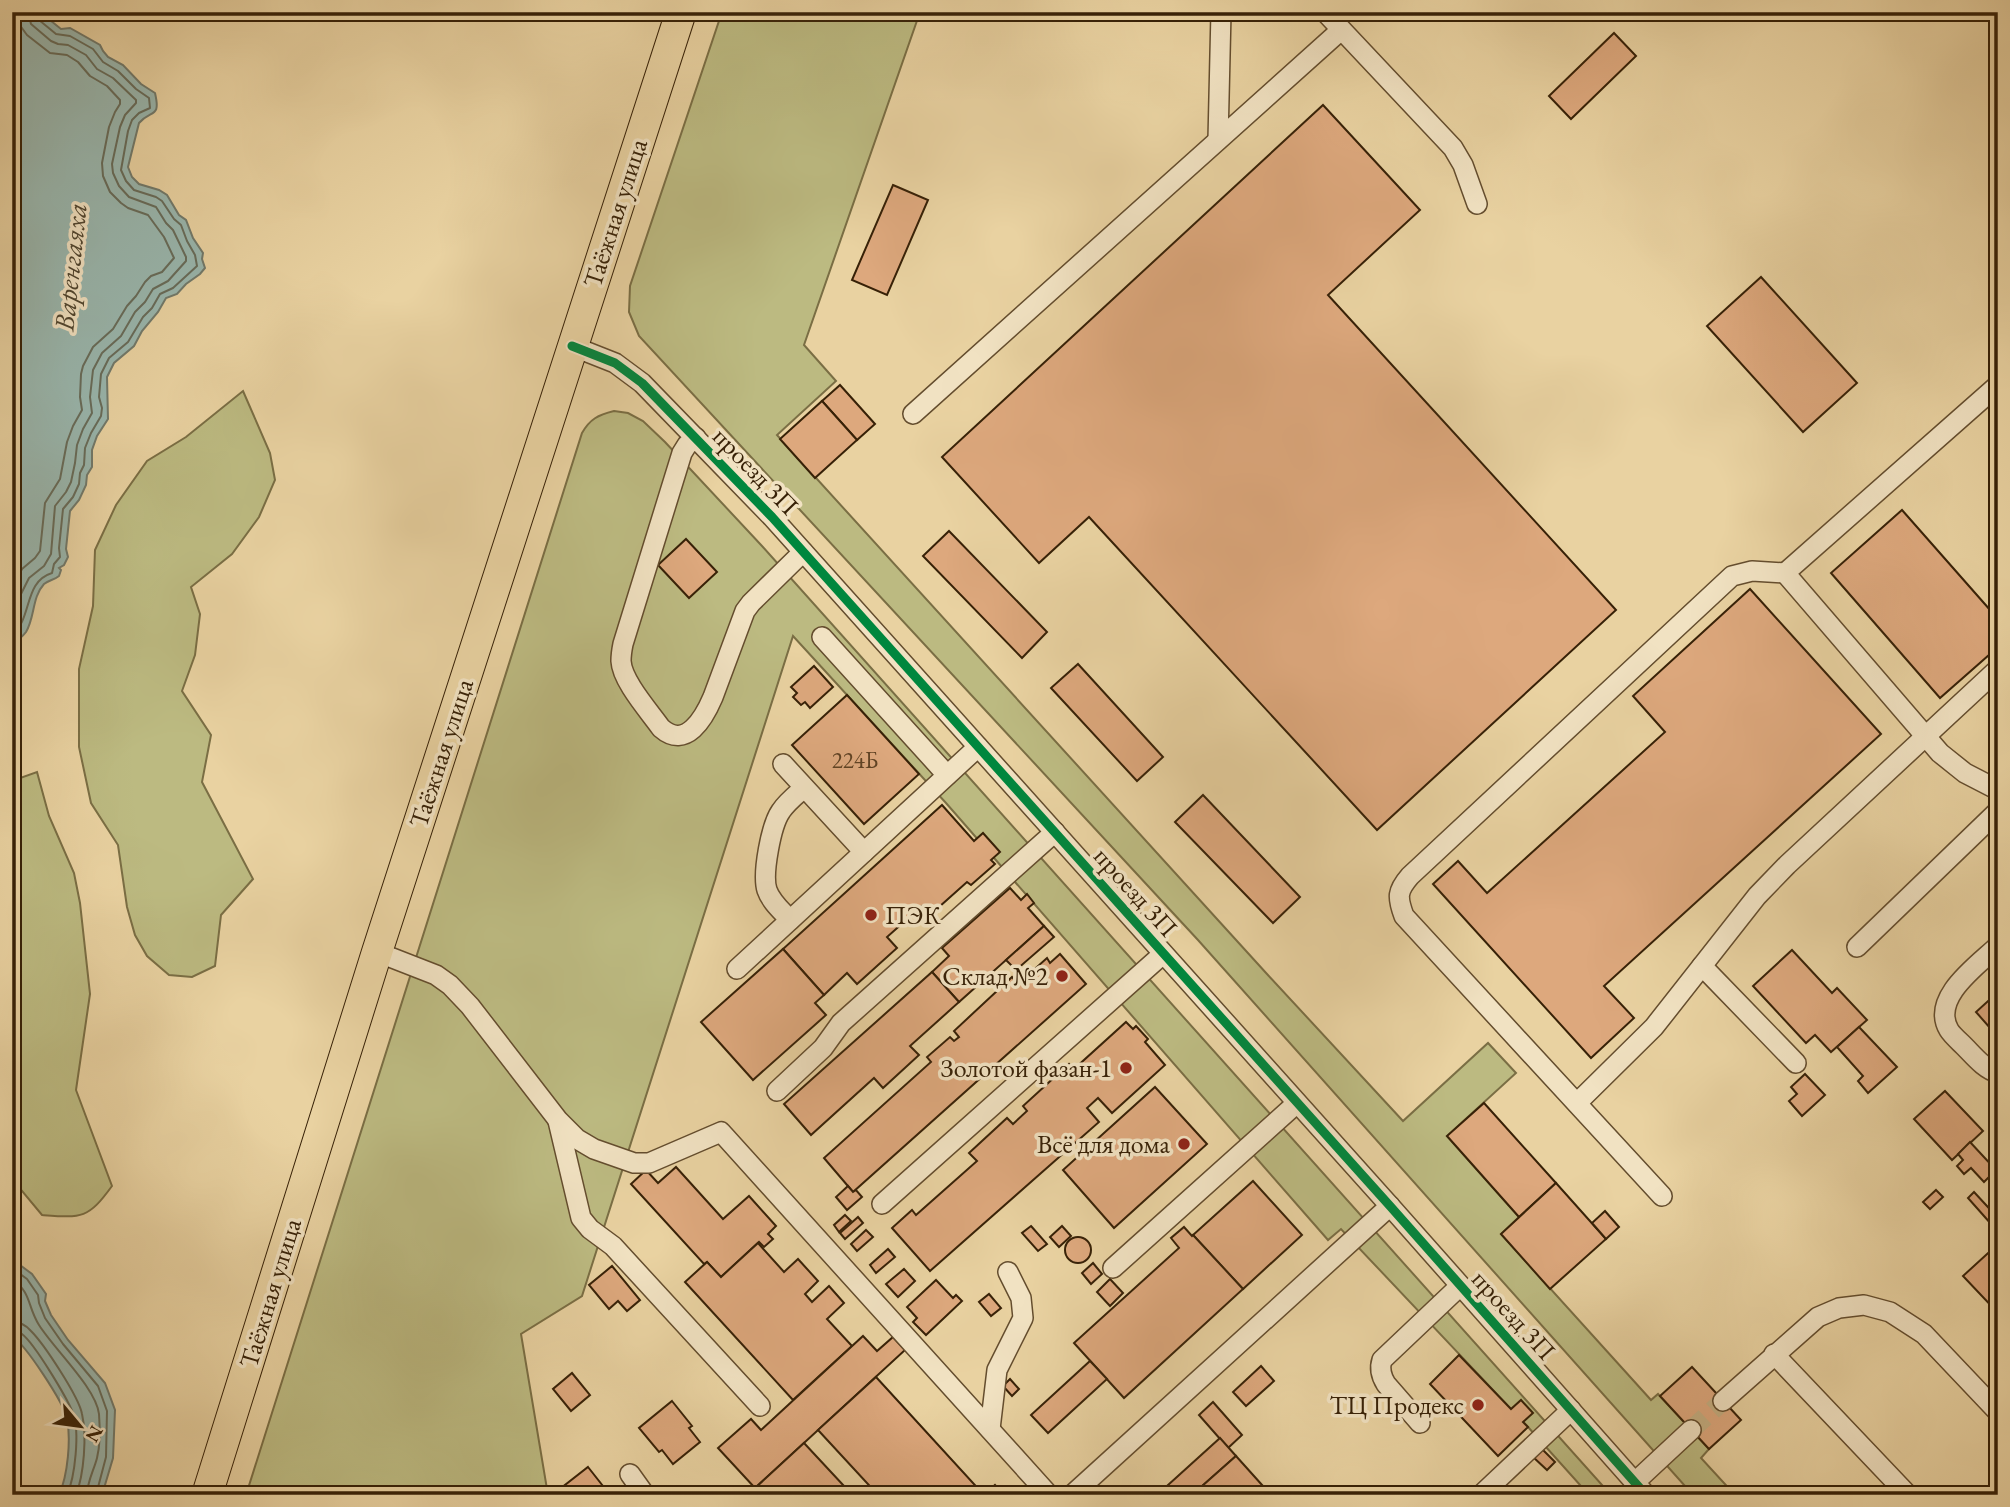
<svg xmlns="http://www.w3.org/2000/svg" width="2010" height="1507" font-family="'EB Garamond',serif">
<rect width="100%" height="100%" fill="#e9d2a1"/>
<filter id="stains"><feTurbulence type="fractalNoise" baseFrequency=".00286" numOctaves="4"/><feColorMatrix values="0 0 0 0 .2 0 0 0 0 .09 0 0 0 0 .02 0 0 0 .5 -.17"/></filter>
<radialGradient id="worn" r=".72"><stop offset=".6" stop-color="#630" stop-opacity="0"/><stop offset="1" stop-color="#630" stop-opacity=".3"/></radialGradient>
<g fill="#bcba81" stroke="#7a6e44" stroke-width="2">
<polygon points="722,12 920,12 804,345 836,381 777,435 1267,974 1403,1121 1488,1043 1516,1073 1447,1136 1519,1217 1501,1234 1651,1400 1658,1394 1709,1449 1701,1458 1735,1495 1693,1495 1198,940 639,336 629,312 630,286"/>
<polygon points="243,391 270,453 275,480 259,517 232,554 191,587 200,614 195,655 182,691 211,735 202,782 253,879 221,915 215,966 192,977 169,975 147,956 135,935 127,907 118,845 91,803 79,747 79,669 93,606 95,550 116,505 147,461 186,437"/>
<path d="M614 411 628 413 643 421 665 442 762 546 1611 1495H1589L1528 1427 1341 1229 1328 1240 946 803 793 636 582 1296 521 1334 548 1495H246L582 433C590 419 598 415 614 411Z"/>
<path d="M37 772 49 816 74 873 80 903 90 994 76 1090 112 1186C88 1219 82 1218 42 1215L12 1179V789L20 778Z"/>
<polygon points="12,1366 19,1373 19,1456 12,1469"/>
</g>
<g fill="#99b6ad" stroke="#727a6b" stroke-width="2">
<path d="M12 12H40L61 29 70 28 100 45 103 51 108 57 123 65 141 84 155 93C161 119 151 109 139 123L128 167 132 177 139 184 159 190 167 195 179 215 186 220 193 238 203 253 202 259 205 268 200 274 186 284 177 294 166 298 158 312 142 331 134 346 114 363 107 377 108 419 97 436 92 450V467L87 475 86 485 79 500 70 511 66 549 68 557 64 565 59 568 61 570 59 576C54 580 49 580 44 584 32 597 35 617 26 632 21 639 15 640 12 649Z"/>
<path d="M12 1259 32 1274 46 1294 45 1301 51 1315 68 1340 105 1383 115 1410 113 1458 102 1495H59C68 1475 71 1439 67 1418 63 1402 26 1345 12 1336Z"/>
</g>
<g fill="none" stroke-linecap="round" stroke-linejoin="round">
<g stroke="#686c5a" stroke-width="2">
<polyline points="12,588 22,569 35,558 40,551 45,503 60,479 67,442 73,426 82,410 80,397 81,374 83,366 93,347 113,329 127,306 136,296 145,282 151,276 162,272 174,258 164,237 148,215 128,208 121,203 110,192 103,176 102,163 109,127 115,112 120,104 120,100 107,86 90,76 78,62 67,55 50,53 27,35 19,24 17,12"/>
<polyline points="12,623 21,594 29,578 44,566 51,554 55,506 66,492 71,482 75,463 77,445 83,429 92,413 90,397 93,370 102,353 121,336 135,312 145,302 153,289 168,281 186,261 186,257 173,230 166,223 156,207 129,197 119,186 113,173 112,164 120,127 125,115 136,103 136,100 113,78 97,69 86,55 68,45 58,44 51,41 31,24 28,12"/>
<path d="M12 635C33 618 23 582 52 573L54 564 60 557 59 548 63 509 73 497 79 484 80 473 84 465 85 448 91 433 101 416 102 408 99 397 101 374 109 358 128 342 143 317 152 308 160 294 173 288 197 266 195 255 187 241 181 225 174 219 162 201 156 197 134 190 126 181 121 170 128 131 132 120 139 113 150 108 149 98 136 89 118 71 103 62 93 49 70 36 56 34 39 20 37 12"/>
<polyline points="12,1268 27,1279 38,1295 39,1303 45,1318 63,1344 98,1386 107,1411 106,1457 96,1495"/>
<path d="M12 1279C32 1293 27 1306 39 1325 54 1349 96 1388 99 1414 100 1427 100 1446 97 1458 94 1470 87 1482 87 1495"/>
<path d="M12 1322C20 1322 26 1325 31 1331 44 1344 79 1397 82 1414 87 1436 84 1474 76 1495"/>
<path d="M12 1331C18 1332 18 1331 22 1334 35 1344 67 1398 73 1413 80 1432 75 1477 67 1495"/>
</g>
</g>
<g fill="#dda87d" stroke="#372107" stroke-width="2">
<polygon points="1614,33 1636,56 1571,119 1549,96"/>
<polygon points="1323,105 1420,210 1328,295 1616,610 1377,830 1089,517 1039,563 942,457"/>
<polygon points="893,185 928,200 887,295 852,280"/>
<polygon points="1761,277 1857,383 1803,432 1707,326"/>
<polygon points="840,385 875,424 857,440 822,401"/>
<polygon points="822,401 857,440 815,478 780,439"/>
<polygon points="1902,510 1998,619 1998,647 1940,698 1831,573"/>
<polygon points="949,531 1047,632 1022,658 923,556"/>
<polygon points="686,539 717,572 689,598 658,565"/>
<polygon points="1750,589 1881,734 1604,986 1634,1018 1591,1058 1433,884 1458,861 1487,893 1665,732 1633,696"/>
<polygon points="1078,664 1163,757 1137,781 1051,688"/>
<polygon points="814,666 833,687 810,708 805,702 801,705 793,697 797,693 791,687"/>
<polygon points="847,695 919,774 864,824 792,745"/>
<polygon points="1203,795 1300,897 1273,923 1175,822"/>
<polygon points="942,805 974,841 983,833 1000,852 991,860 995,864 971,885 967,882 930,915 922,906 887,937 897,948 857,984 847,973 824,995 783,949"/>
<polygon points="1010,888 1021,900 1027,894 1034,903 1028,908 1044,926 959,1002 932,972 949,956 942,948"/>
<polygon points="1044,926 1054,937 1016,970 1006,960"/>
<polygon points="783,949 824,995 815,1003 826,1015 753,1080 701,1022"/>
<polygon points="1792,950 1832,993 1837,988 1867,1020 1831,1052 1815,1035 1806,1043 1753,986"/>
<polygon points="1060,954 1086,984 853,1192 824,1158 931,1062 927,1057 950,1037 954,1041 959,1037 954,1031 1012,977 1018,984 1047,958 1050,963"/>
<polygon points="932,972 959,1002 910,1046 919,1055 883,1088 874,1078 811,1135 784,1104"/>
<polygon points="1998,992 1998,1037 1976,1012"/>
<polygon points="1126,1022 1133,1029 1136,1026 1148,1039 1145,1042 1165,1065 1112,1113 1098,1098 1087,1108 1099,1122 930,1271 892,1228 912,1210 916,1215 977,1161 969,1153 1007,1118 1013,1124 1027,1111 1023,1106 1069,1064 1074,1069"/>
<polygon points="1859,1027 1897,1067 1868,1093 1858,1081 1863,1076 1837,1047"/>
<polygon points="1805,1074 1825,1095 1802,1116 1789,1101 1797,1094 1791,1087"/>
<polygon points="1155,1087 1207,1144 1114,1228 1063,1170"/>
<polygon points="1945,1091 1983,1131 1952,1160 1914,1119"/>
<polygon points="1484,1103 1556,1183 1519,1217 1447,1136"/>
<polygon points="1970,1142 1996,1170 1984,1182 1971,1168 1964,1174 1957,1166 1963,1160 1958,1154"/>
<polygon points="676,1167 723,1219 749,1196 776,1226 768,1234 773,1239 764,1247 759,1242 721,1277 707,1262 704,1264 631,1184 646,1170 658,1183"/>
<polygon points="1253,1181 1302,1235 1243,1289 1193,1235"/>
<polygon points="1556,1183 1606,1239 1550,1289 1501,1234"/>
<polygon points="848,1186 853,1192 856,1190 862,1197 847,1210 836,1197"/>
<polygon points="1936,1190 1943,1197 1930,1209 1923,1202"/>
<polygon points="1974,1192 1998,1218 1998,1220 1992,1225 1968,1198"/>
<polygon points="1605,1211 1619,1227 1606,1239 1592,1223"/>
<polygon points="845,1215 851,1221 839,1232 834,1225"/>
<polygon points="858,1217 863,1223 845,1239 840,1233"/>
<polygon points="1031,1226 1047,1244 1038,1251 1022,1233"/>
<polygon points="1062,1226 1071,1236 1059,1247 1050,1237"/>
<polygon points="1184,1227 1192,1236 1193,1235 1243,1289 1124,1398 1074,1343 1179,1248 1171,1238"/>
<polygon points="866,1230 873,1237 857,1251 851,1244"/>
<circle cx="1078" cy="1250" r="13"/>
<polygon points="758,1243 784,1272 798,1259 818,1281 805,1294 812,1302 829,1286 844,1303 827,1319 852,1346 793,1400 685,1282 707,1262 721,1277"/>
<polygon points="1998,1244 1998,1313 1963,1276"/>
<polygon points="888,1249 895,1257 876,1273 870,1265"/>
<polygon points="1093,1263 1102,1274 1091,1284 1082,1273"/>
<polygon points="612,1266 640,1300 627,1311 618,1301 609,1309 589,1285"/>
<polygon points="904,1269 915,1281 898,1297 886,1284"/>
<polygon points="1110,1279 1123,1293 1110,1306 1097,1292"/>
<polygon points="936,1280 953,1298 956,1295 962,1301 926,1335 913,1322 917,1318 907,1307"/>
<polygon points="989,1294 1001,1308 991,1316 979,1302"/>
<polygon points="863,1336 877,1351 893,1337 905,1350 755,1488 718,1448 751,1419 761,1430"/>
<polygon points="1459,1355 1511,1409 1521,1400 1533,1413 1523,1422 1528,1427 1498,1456 1430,1384"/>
<polygon points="1090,1361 1107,1379 1048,1433 1031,1415"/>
<polygon points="1261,1366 1274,1381 1246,1406 1233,1392"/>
<polygon points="1692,1367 1741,1420 1709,1449 1660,1396"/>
<polygon points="572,1373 590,1395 571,1411 553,1389"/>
<polygon points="876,1377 984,1495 878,1495 818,1430"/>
<polygon points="1010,1379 1019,1389 1012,1396 1003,1386"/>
<polygon points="672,1401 692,1426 689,1428 700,1442 673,1464 662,1450 659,1452 639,1428"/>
<polygon points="1213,1402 1242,1435 1228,1448 1199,1415"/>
<polygon points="1220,1438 1236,1456 1192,1495 1157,1495"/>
<polygon points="804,1443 844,1486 834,1495 758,1495 753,1490"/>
<polygon points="1541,1448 1555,1462 1547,1470 1532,1456"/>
<polygon points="1236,1456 1271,1495 1192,1495"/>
<polygon points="588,1467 610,1495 558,1495 556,1492"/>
<polygon points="995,1485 1005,1495 984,1495"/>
</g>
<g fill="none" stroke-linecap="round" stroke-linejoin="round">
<polyline stroke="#c5af82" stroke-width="19" stroke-dasharray="19 10" stroke-linecap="butt" points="1691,1430 1723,1401"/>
<g stroke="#644d2e" stroke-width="22">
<g id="minor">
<polyline points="1325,12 1453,148 1463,165 1477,204"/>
<polyline points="1218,140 1221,12"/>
<polyline points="572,346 615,363 642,383 772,517 1390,1206 1646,1495"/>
<polyline points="1998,385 1785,573 1940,753 1965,773 1998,790"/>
<polyline points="913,414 1341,30"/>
<path d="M696 438 687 445 682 453 623 644C622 649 621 655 621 661 622 681 649 711 661 728 686 750 704 718 713 697L745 611 751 603 803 552"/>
<polyline points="822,637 947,775"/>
<polyline points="783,764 864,852"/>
<path d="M790 920C782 911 771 902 767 890 762 874 771 825 781 811 787 802 796 795 804 788"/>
<path d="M1998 946C1978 965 1930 998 1949 1030 1952 1035 1959 1041 1964 1046 1974 1056 1984 1069 1998 1073"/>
<polyline points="1857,947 1998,811"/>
<polyline points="377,952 436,975 450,985 470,1006 558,1120 577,1139 594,1149 634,1163 649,1163 721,1132 1049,1495"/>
<polyline points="1702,966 1796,1063"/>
<polyline points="737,969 978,747"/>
<polyline points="777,1091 823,1048 841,1023 1055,832"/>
<polyline points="1577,1103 1654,1027 1757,896 1787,865 1998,669"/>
<polyline points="558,1121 581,1218 590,1229 613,1246 760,1406"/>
<path d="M1662 1196 1404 916C1397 897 1397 891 1410 876L1732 576 1752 571 1785 573"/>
<polyline points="882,1204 1163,954"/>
<polyline points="1113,1268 1297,1103"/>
<polyline points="1774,1354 1908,1495"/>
<polyline points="1723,1401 1818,1317 1839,1308 1864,1305 1890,1312 1924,1334 1998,1412"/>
<path d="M1420 1423 1386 1384C1381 1376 1379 1369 1382 1360L1460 1286"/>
<polyline points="990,1429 997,1370 1023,1318 1021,1298 1008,1272"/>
<polyline points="630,1474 645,1495"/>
<polyline points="1634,1483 1691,1430"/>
<polyline points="1072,1495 1390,1206"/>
<polyline points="1481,1495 1571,1410"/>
</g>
</g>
<g stroke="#372107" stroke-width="32">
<polyline id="highway" points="207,1495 377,952 681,12"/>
</g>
<use href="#minor" stroke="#f1e2c2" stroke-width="19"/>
<use href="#highway" stroke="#e9d2a1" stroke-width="30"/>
<g stroke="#f1e2c2" stroke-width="13">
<polyline id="cycleway" points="572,346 615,363 642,383 772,517 1390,1206 1646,1495"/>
</g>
<use href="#cycleway" stroke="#00873e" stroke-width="9"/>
</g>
<g fill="#8f2418" stroke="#f1e2c2" stroke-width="2.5">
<circle cx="871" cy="915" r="7"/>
<circle cx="1062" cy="976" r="7"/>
<circle cx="1126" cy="1068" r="7"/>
<circle cx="1184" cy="1144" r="7"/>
<circle cx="1478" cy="1405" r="7"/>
</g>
<g text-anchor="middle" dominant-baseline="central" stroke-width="7" stroke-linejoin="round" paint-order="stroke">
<g font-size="23" fill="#604324">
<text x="855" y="760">224Б</text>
</g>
<g font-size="26" fill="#372107" stroke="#f1e2c2">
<text transform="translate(615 213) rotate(-72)">Таёжная улица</text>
<text transform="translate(756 471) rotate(46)">проезд 3П</text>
<text transform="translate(441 753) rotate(-72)">Таёжная улица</text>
<text transform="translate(1136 892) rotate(48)">проезд 3П</text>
<text transform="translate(270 1293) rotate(-73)">Таёжная улица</text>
<text transform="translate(1514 1315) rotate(48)">проезд 3П</text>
</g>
<g font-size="26" fill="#372107" stroke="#f1e2c2" text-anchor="end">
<text x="885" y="915" text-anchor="start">ПЭК</text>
<text x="1048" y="976">Склад №2</text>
<text x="1112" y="1068">Золотой фазан-1</text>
<text x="1170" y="1144">Всё для дома</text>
<text x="1464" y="1405">ТЦ Продекс</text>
</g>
<g font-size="28" font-style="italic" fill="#504630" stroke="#f1e2c2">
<text transform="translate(70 267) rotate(-84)">Варенгаяха</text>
</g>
</g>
<rect width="2010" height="1507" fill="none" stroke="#e9d2a1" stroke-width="42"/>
<rect x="14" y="14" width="1982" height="1479" fill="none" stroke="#372107" stroke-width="3.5"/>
<rect x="21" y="21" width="1968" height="1465" fill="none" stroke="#372107" stroke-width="2"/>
<g transform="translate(80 1426) rotate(119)" stroke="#f1e2c2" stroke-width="5" paint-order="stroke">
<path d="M0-5L12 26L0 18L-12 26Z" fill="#372107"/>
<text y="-10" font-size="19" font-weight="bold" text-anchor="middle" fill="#372107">N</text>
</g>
<rect width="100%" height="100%" filter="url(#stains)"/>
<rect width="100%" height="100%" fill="url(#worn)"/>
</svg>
